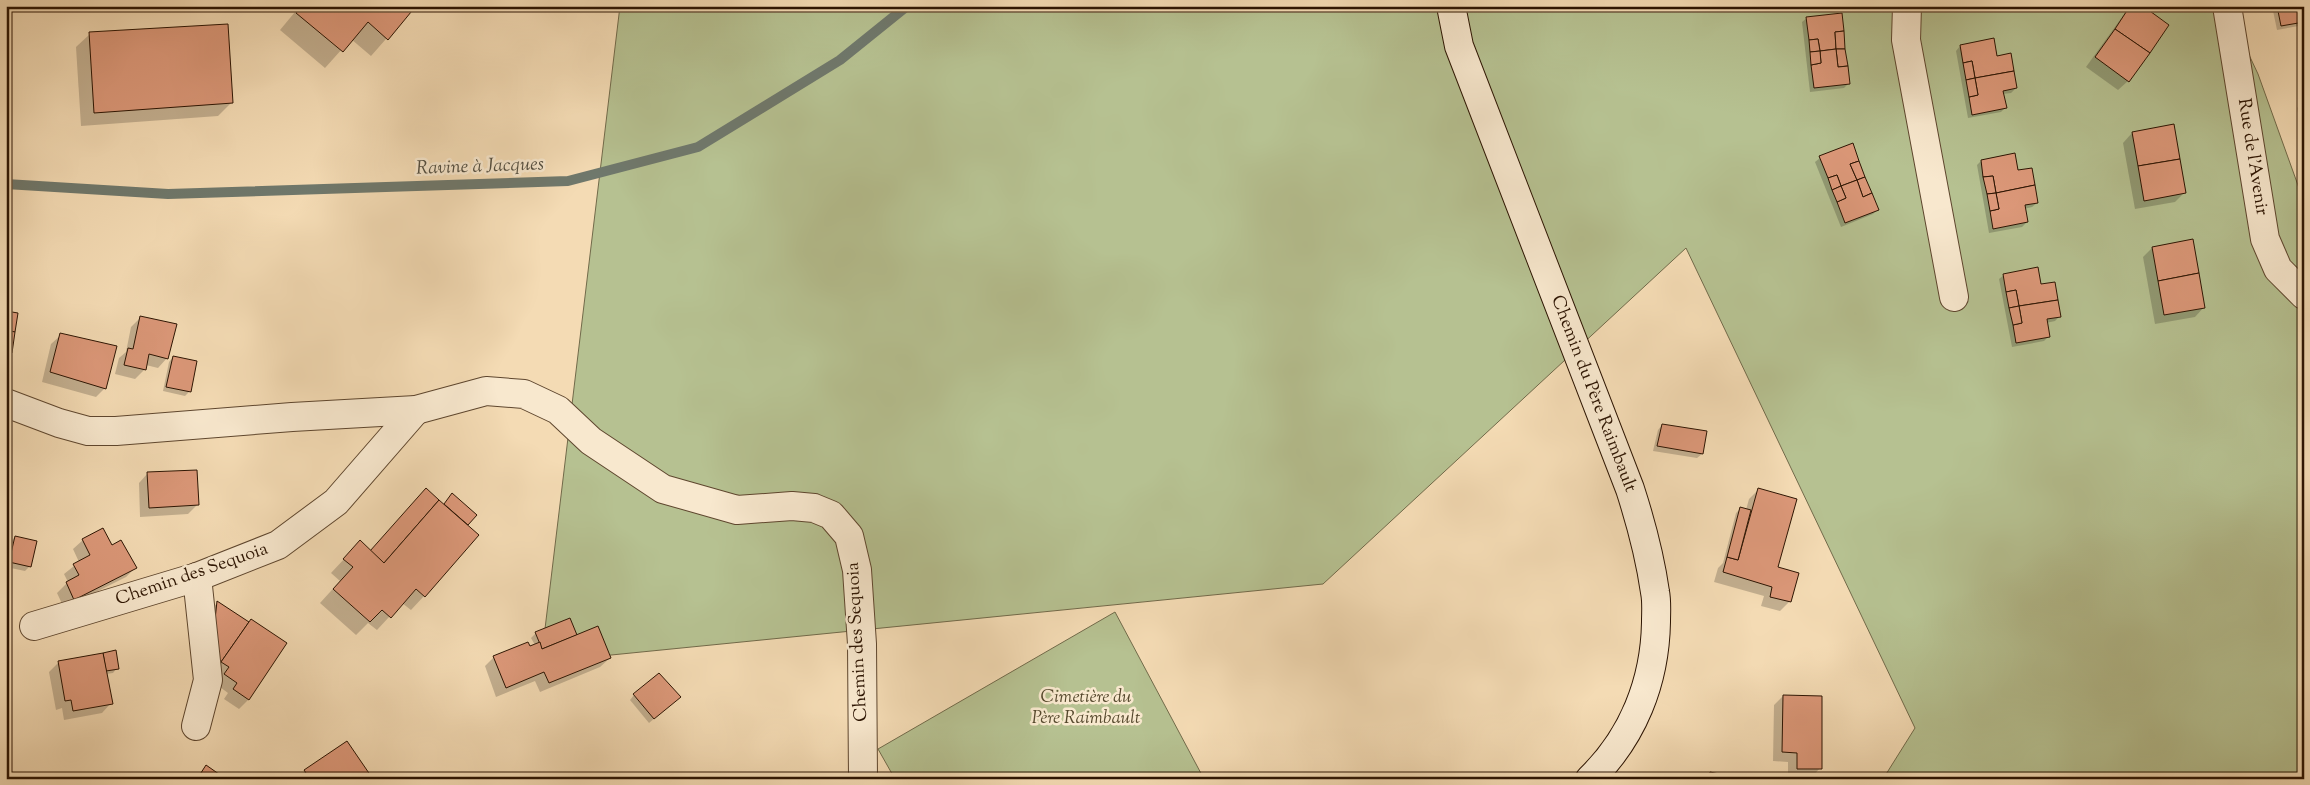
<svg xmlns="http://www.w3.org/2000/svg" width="2310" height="785" font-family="'Sorts Mill Goudy',serif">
<rect width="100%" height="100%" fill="#f4dbb4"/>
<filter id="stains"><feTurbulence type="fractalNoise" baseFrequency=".004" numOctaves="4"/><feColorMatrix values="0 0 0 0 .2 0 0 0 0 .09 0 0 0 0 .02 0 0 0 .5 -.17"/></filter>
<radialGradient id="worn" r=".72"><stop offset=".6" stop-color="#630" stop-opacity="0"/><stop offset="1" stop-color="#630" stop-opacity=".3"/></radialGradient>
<g fill="#b6c191" stroke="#716a4a">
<polygon points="620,6 2226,6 2258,74 2304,202 2304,779 1883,779 1915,728 1686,248 1323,584 541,662"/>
<polygon points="1115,612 1204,779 895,779 878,749"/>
</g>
<g fill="#0003">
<polygon points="300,6 415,6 371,56 351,39 325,68 280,30"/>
<polygon points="2130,6 2128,81 2118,90 2086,67"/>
<polygon points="2272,6 2304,6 2304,25 2277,30"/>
<polygon points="1807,18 1848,84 1844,88 1810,92 1802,22"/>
<polygon points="90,34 231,103 218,116 81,126 76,47"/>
<polygon points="1960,46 1997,58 2016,88 2011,93 2003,94 2005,108 2001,112 1968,118 1956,51"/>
<polygon points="2302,103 2304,103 2304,144 2297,108"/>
<polygon points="2132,133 2185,192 2175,202 2135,209 2123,143"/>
<polygon points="1820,158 1877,210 1873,214 1841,227 1815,162"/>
<polygon points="1981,161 2017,172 2037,203 2032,207 2024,209 2027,222 2022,227 1989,233 1977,165"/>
<polygon points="2152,248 2204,307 2195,317 2155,324 2143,257"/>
<polygon points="2004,275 2040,286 2059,317 2055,321 2046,323 2049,336 2044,341 2012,347 1999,279"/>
<polygon points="140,318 167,358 158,368 146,365 145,369 135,379 115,374 119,358 126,352 131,327"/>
<polygon points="61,335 105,388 96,397 42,382 51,344"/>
<polygon points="173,357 190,391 185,396 163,391 169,362"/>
<polygon points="1662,425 1702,454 1697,458 1653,451 1658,430"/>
<polygon points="148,473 197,505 188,514 140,517 139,483"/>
<polygon points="1758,490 1777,568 1790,601 1780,611 1761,606 1764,596 1714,582 1718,568 1723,563 1736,513 1741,508 1746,510 1749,499"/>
<polygon points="448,500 475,515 467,525 424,596 411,610 402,603 377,630 368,623 356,635 320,603 340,581 331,573 360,542 370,552 443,505"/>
<polygon points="15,537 30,566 25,571 6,567 10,542"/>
<polygon points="83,540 135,568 126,577 64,608 57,593 68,582 64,574 79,562 73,549"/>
<polygon points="218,603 248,624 286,643 248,700 239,709 224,699 228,693 216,684 213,607"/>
<polygon points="536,633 577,636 610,658 600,667 540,692 535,681 496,697 485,666 494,657 535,645 531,638"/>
<polygon points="58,663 117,668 113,673 106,674 111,703 102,713 64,720 62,708 56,710 49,672"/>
<polygon points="634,695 674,702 649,723 630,700"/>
<polygon points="1783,696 1820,768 1811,778 1788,778 1788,762 1773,761 1774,705"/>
<polygon points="346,742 371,779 297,779 305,771"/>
<polygon points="206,767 223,779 195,779"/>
</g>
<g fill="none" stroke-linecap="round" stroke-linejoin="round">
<polyline stroke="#6f786c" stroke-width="10" points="6,184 168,194 568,181 698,147 840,60 907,6"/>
</g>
<g fill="#dc9879" stroke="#2c1402">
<polygon points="301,6 416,6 388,40 368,22 343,52 296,13"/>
<polygon points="2130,6 2143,6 2169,25 2150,53 2115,29"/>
<polygon points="2277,6 2304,6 2302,13 2304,22 2281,26"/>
<polygon points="1842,13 1844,31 1835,32 1836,49 1820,51 1818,39 1809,40 1806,17"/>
<polygon points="228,24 233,103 94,113 89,32"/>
<polygon points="2115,29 2150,53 2129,82 2095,57"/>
<polygon points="1844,31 1845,49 1836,49 1835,32"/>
<polygon points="1994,38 1997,56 2011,53 2014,71 1975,78 1972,61 1963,63 1960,45"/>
<polygon points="1818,39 1820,51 1810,52 1809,40"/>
<polygon points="1836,49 1845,49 1848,66 1838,67"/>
<polygon points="1836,49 1838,67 1848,66 1850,84 1814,88 1811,65 1821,63 1820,51"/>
<polygon points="1820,51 1821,63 1811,65 1810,52"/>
<polygon points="1972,61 1975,78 1966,80 1963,63"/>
<polygon points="2014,71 2017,88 2003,91 2007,108 1972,115 1969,97 1978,95 1975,78"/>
<polygon points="1975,78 1978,95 1969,97 1966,80"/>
<polygon points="2174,124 2180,159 2138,166 2132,132"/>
<polygon points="1853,143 1859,161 1850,164 1857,180 1841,186 1837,175 1828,178 1819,156"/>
<polygon points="2015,153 2018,170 2032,168 2035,185 1996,193 1993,176 1983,177 1981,160"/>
<polygon points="2180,159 2186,193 2144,201 2138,166"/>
<polygon points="1859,161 1865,177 1857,180 1850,164"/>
<polygon points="1837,175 1841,186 1832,190 1828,178"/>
<polygon points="1993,176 1996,193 1987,194 1983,177"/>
<polygon points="1865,177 1872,193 1863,197 1857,180"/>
<polygon points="1857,180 1863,197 1872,193 1879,210 1845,223 1837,202 1846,198 1841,186"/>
<polygon points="2035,185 2038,203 2025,205 2028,222 1993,229 1990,211 1999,209 1996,193"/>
<polygon points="1841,186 1846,198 1837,202 1832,190"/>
<polygon points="1996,193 1999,209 1990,211 1987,194"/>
<polygon points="2193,239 2199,273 2158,281 2152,247"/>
<polygon points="2038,267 2041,284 2055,282 2058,300 2019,306 2016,290 2006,292 2003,274"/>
<polygon points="2199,273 2205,308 2164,315 2158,281"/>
<polygon points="2016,290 2019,306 2009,308 2006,292"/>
<polygon points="2058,300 2061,317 2047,319 2050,337 2016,343 2013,325 2022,323 2019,306"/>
<polygon points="2019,306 2022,323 2013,325 2009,308"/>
<polygon points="6,311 18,313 15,332 6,330"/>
<polygon points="140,316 177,324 168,359 149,354 146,370 124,365 128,348 133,349"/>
<polygon points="6,330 15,332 12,353 6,352"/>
<polygon points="60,333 117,346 106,389 50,372"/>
<polygon points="173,356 197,361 191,392 166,387"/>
<polygon points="1662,424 1707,431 1703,454 1657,446"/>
<polygon points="197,470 199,505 149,508 147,472"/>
<polygon points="426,488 439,500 384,563 370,551"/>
<polygon points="1758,488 1797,499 1778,567 1799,573 1791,602 1770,597 1772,587 1723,572 1727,557 1738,560"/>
<polygon points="452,493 477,515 468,525 444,504"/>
<polygon points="439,500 479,535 425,597 416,589 391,618 382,610 370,622 333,589 353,567 343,559 360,540 384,563"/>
<polygon points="1740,507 1751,510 1738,560 1727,557"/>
<polygon points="103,528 112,545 121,540 137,568 74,600 66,582 79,575 73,564 90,555 82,539"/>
<polygon points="15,536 37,541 31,567 9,562"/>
<polygon points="217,601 249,622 221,662 215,658 214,629"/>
<polygon points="570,618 577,635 542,649 535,632"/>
<polygon points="251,619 287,643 249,700 233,689 237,683 224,674 229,667 221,662"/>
<polygon points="598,626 611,658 549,683 544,672 506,688 493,656 528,642 530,646 540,642 542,649"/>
<polygon points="116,650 119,669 106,671 103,653"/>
<polygon points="103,653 113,704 73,711 71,700 65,701 58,661"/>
<polygon points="659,673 681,697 654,719 633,694"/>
<polygon points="1783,695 1822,696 1822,769 1797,769 1797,753 1782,752"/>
<polygon points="347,741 373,779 310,779 304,770"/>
<polygon points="206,765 226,779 197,779"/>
<polygon points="1710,772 1733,777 1733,779 1709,779"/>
</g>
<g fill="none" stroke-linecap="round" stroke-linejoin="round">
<g stroke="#5e462e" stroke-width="30">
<g id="street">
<polyline points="1907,6 1906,40 1954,297"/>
<polyline points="2227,6 2265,239 2278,269 2304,295"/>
<polyline points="6,403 59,423 88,431 116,431 292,417 416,410 486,391 524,394 558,410 591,441 663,489 737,510 792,506 814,508 831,515 849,536 857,570 862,644 863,779"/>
<polyline points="34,626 197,577 278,545 336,502 416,410"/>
<polyline points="196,726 208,680 197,577"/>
</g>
</g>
<g stroke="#2c1402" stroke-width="30">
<path id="secondary" d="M1451 6 1459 46 1630 489C1641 523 1650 557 1655 592 1657 602 1656 612 1656 622 1655 682 1633 737 1590 779"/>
</g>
<use href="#street" stroke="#f8e8ce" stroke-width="28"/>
<use href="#secondary" stroke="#f8e8ce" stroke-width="28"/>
</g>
<g text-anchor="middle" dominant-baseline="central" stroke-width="5" stroke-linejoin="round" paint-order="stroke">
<g font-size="18" fill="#2c1402" stroke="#f8e8ce">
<text transform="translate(2252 157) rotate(81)">Rue de l'Avenir</text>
<text transform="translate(1593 394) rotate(69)">Chemin du Père Raimbault</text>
<text transform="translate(192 575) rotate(-19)">Chemin des Sequoia</text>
<text transform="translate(858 642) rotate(-93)">Chemin des Sequoia</text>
</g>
<g font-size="18" font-style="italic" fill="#55482d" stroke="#f8e8ce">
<text x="1086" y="698">Cimetière du<tspan x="1086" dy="21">Père Raimbault</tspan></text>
</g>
<g font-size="19" font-style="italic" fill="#534e40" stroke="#f8e8ce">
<text transform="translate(480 167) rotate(-2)">Ravine à Jacques</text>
</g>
</g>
<rect width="2310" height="785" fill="none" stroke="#f4dbb4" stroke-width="25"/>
<rect x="8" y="8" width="2295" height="770" fill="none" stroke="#2c1402" stroke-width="2.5"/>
<rect x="12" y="12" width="2285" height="760" fill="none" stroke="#2c1402"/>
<rect width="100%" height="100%" filter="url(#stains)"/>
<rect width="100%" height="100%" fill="url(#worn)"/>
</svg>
